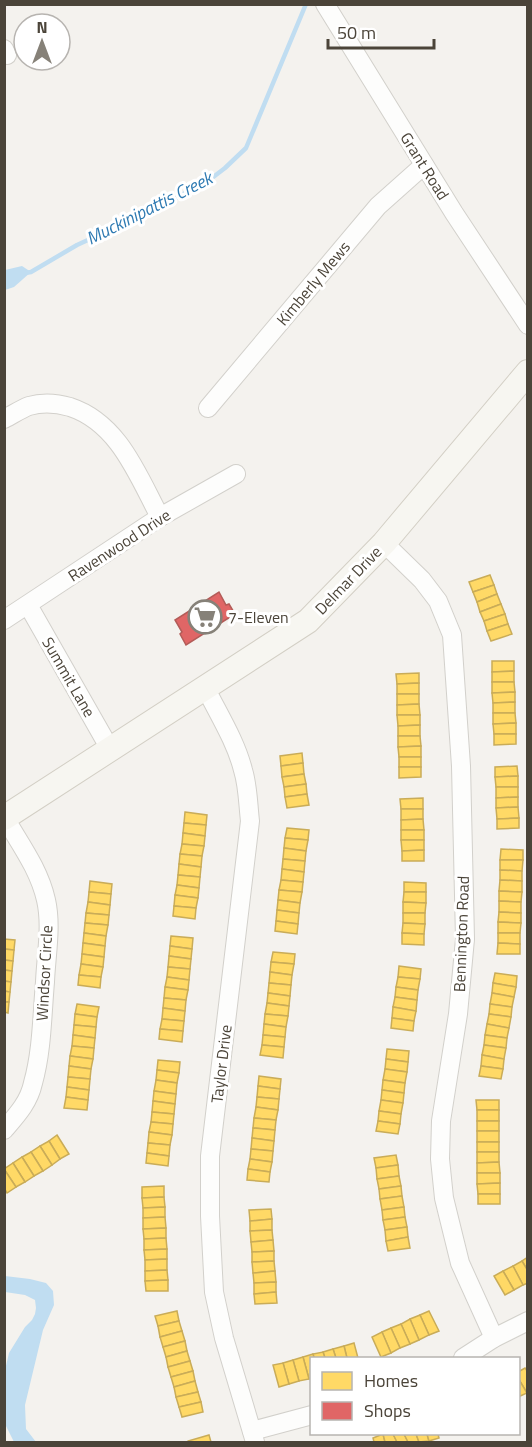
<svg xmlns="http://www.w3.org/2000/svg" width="532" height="1447" font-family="'Titillium Web',sans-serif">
<rect width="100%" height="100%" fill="#f4f2ee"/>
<g fill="#c0ddf1">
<polygon points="22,266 31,272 14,287 5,290 5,270"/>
<polygon points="5,1276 30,1279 46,1283 53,1291 54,1305 43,1330 25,1405 26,1429 36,1442 14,1442 5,1424 5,1370 9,1353 25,1327 32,1320 35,1314 36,1308 35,1300 25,1295 5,1292"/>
</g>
<g fill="#ffd966" stroke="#c9ac58" stroke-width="1.5">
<polygon points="490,575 494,585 473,592 469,582"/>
<polygon points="494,585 497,594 477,602 473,592"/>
<polygon points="497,594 501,604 480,612 477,602"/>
<polygon points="501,604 505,614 484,621 480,612"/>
<polygon points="505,614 508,624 487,631 484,621"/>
<polygon points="508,624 512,634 491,641 487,631"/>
<polygon points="492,661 514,661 514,671 492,672"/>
<polygon points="514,671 514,682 492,682 492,672"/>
<polygon points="419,673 419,683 397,684 396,674"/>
<polygon points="492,682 514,682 515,692 492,693"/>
<polygon points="419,683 419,694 397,694 397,684"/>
<polygon points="515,692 515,702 493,703 492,693"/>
<polygon points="397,694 419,694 419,704 397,705"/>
<polygon points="515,702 515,713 493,713 493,703"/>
<polygon points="419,704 420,715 397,715 397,705"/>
<polygon points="493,713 515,713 516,723 493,724"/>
<polygon points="397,715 420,715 420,725 398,726"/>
<polygon points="516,723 516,734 494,734 493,724"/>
<polygon points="420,725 420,736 398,736 398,726"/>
<polygon points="494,734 516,734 516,744 494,745"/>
<polygon points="398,736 420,736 421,746 398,747"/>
<polygon points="421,746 421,757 399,757 398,747"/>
<polygon points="302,753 303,763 281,766 280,756"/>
<rect x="399" y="757" width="22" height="10"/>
<polygon points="303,763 304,774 282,777 281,766"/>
<polygon points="517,766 518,776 495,777 495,767"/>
<polygon points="399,767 421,767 421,777 399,778"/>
<polygon points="304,774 306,784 284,787 282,777"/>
<polygon points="518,776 518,787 496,787 495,777"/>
<polygon points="306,784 307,794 285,797 284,787"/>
<polygon points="496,787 518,787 518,797 496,798"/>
<polygon points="307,794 309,805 287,808 285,797"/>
<polygon points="518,797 518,807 496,808 496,798"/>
<polygon points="423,798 423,809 401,809 400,799"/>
<polygon points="518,807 519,818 497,819 496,808"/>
<polygon points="401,809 423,809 423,819 401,820"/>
<polygon points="185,812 207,815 206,825 184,823"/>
<polygon points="519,818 519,828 497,829 497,819"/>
<polygon points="423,819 424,830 401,830 401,820"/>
<polygon points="184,823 206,825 205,836 183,833"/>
<polygon points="287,828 309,830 308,840 285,838"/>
<rect x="401" y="830" width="23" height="10"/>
<polygon points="183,833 205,836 204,846 182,844"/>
<polygon points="285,838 308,840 306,851 284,848"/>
<polygon points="401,840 424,840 424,850 402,851"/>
<polygon points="182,844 204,846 202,856 180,854"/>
<polygon points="284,848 306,851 305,861 283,859"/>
<polygon points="501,849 523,850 523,860 500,860"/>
<polygon points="424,850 424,861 402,861 402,851"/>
<polygon points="180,854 202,856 201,867 179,864"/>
<polygon points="283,859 305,861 304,872 282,869"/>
<polygon points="500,860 523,860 522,871 500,870"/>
<polygon points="179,864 201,867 200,877 178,875"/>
<polygon points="282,869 304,872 303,882 281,880"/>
<polygon points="500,870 522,871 522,881 500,880"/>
<polygon points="178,875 200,877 199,888 177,885"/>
<polygon points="281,880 303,882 302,892 279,890"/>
<polygon points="500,880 522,881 522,892 499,891"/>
<polygon points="90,881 112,884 111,894 89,892"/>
<polygon points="404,882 426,883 426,892 404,892"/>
<polygon points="177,885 199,888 198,898 175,895"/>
<polygon points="279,890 302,892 300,903 278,900"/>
<polygon points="499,891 522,892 521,902 499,901"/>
<polygon points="89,892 111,894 110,905 88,902"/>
<polygon points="404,892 426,892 426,903 403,902"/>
<polygon points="175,895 198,898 196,908 174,906"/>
<polygon points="278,900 300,903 299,913 277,910"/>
<polygon points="499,901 521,902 521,913 499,912"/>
<polygon points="88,902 110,905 109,915 86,913"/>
<polygon points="403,902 426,903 425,913 403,913"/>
<polygon points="174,906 196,908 195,919 173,916"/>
<polygon points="277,910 299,913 298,924 276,921"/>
<polygon points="499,912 521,913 521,923 498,922"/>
<polygon points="86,913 109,915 108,925 85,923"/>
<polygon points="403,913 425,913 425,924 403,923"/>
<polygon points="276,921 298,924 297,934 275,931"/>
<polygon points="498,922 521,923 520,933 498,933"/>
<polygon points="85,923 108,925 106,936 84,933"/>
<polygon points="403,923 425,924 424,934 402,933"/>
<polygon points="84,933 106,936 105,946 83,943"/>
<polygon points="402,933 424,934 424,945 402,944"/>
<polygon points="498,933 520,933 520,944 498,943"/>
<polygon points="171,936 193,938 192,949 170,946"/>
<polygon points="4,939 15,940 14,950 4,949"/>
<polygon points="83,943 105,946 104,957 82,954"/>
<polygon points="498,943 520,944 520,954 497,954"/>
<polygon points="170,946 192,949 191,959 169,956"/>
<polygon points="4,949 14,950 13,961 4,960"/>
<polygon points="273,952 295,954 294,964 271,962"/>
<polygon points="82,954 104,957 103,967 81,964"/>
<polygon points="169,956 191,959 190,969 168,967"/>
<polygon points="4,960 13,961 12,971 4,970"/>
<polygon points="271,962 294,964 292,975 270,972"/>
<polygon points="81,964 103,967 101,977 79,975"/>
<polygon points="399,966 421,969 420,979 398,977"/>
<polygon points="168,967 190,969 189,980 167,977"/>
<polygon points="4,970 12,971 11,982 4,981"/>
<polygon points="270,972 292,975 291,985 269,983"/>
<polygon points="495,973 517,976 516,987 493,983"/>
<polygon points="79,975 101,977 100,988 78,985"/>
<polygon points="167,977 189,980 188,990 165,987"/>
<polygon points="398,977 420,979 418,990 396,987"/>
<polygon points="4,981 11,982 10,992 4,991"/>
<polygon points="269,983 291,985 290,996 268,993"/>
<polygon points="493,983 516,987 514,997 492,993"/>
<polygon points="165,987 188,990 186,1000 164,998"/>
<polygon points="396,987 418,990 417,1000 395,997"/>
<polygon points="4,991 10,992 9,1002 4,1002"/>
<polygon points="268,993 290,996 289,1006 267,1003"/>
<polygon points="492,993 514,997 512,1007 490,1004"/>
<polygon points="395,997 417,1000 416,1011 393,1007"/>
<polygon points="164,998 186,1000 185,1011 163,1008"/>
<polygon points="4,1002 9,1002 8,1013 4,1012"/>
<polygon points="267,1003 289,1006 288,1016 265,1014"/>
<polygon points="77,1004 99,1007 97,1017 75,1014"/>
<polygon points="490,1004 512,1007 511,1017 489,1014"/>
<polygon points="393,1007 416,1011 414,1021 392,1018"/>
<polygon points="163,1008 185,1011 184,1021 162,1019"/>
<polygon points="75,1014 97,1017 96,1027 74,1025"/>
<polygon points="265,1014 288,1016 286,1027 264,1024"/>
<polygon points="489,1014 511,1017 509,1028 487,1024"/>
<polygon points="392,1018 414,1021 413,1031 391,1028"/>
<polygon points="162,1019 184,1021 183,1031 160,1029"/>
<polygon points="264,1024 286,1027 285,1037 263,1035"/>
<polygon points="487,1024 509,1028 507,1038 485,1035"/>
<polygon points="74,1025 96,1027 95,1038 73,1035"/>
<polygon points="160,1029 183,1031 182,1042 159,1039"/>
<polygon points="73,1035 95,1038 94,1048 72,1046"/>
<polygon points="263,1035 285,1037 284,1047 262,1045"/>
<polygon points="485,1035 507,1038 506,1048 484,1045"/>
<polygon points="262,1045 284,1047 283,1058 260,1055"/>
<polygon points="484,1045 506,1048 504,1059 482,1055"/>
<polygon points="72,1046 94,1048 93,1059 70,1056"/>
<polygon points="387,1049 409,1051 408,1062 386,1059"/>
<polygon points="482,1055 504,1059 503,1069 481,1066"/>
<polygon points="70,1056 93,1059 91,1069 69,1066"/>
<polygon points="386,1059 408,1062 407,1072 385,1069"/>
<polygon points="158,1060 180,1062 179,1073 157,1070"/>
<polygon points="69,1066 91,1069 90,1079 68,1077"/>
<polygon points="481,1066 503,1069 501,1079 479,1076"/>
<polygon points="385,1069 407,1072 405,1083 383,1080"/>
<polygon points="157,1070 179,1073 177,1083 156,1080"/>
<polygon points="259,1076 281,1079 280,1089 258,1086"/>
<polygon points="68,1077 90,1079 89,1090 67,1087"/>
<polygon points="156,1080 177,1083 176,1094 154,1091"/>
<polygon points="383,1080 405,1083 404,1093 382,1090"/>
<polygon points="258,1086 280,1089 279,1099 257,1097"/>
<polygon points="67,1087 89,1090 88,1100 66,1097"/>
<polygon points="382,1090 404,1093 403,1103 381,1100"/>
<polygon points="154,1091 176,1094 175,1104 153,1101"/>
<polygon points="66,1097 88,1100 87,1110 64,1108"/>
<polygon points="257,1097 279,1099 278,1110 256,1107"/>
<polygon points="381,1100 403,1103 401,1114 379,1111"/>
<polygon points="476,1100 499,1100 499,1110 477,1110"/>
<polygon points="153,1101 175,1104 174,1114 152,1112"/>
<polygon points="256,1107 278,1110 276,1120 254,1118"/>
<rect x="477" y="1110" width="22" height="11"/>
<polygon points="379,1111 401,1114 400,1124 378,1121"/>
<polygon points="152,1112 174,1114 173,1124 151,1122"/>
<polygon points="254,1118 276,1120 275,1130 253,1128"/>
<polygon points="378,1121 400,1124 398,1134 376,1131"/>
<rect x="477" y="1121" width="22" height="10"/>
<polygon points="151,1122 173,1124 172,1135 149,1132"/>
<polygon points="253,1128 275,1130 274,1141 252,1138"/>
<rect x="477" y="1131" width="22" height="11"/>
<polygon points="149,1132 172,1135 170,1145 148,1143"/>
<polygon points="57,1135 69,1154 60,1159 49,1141"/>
<polygon points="252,1138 274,1141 273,1151 251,1149"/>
<polygon points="49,1141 60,1159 52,1165 40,1146"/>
<rect x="477" y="1142" width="22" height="10"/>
<polygon points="148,1143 170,1145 169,1156 147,1153"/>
<polygon points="40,1146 52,1165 43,1171 31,1152"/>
<polygon points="251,1149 273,1151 272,1162 250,1159"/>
<polygon points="31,1152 43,1171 34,1176 22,1157"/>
<polygon points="477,1152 499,1152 499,1162 477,1163"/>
<polygon points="147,1153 169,1156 168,1166 146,1163"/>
<polygon points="396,1155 398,1165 376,1168 374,1158"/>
<polygon points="22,1157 34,1176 25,1182 13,1163"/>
<polygon points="250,1159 272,1162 270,1172 248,1169"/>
<polygon points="499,1162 500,1173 477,1173 477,1163"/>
<polygon points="13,1163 25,1182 16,1187 4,1169"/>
<polygon points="398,1165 399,1176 377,1179 376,1168"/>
<polygon points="4,1169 16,1187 7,1193 4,1188"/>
<polygon points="248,1169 270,1172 269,1182 247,1180"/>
<polygon points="477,1173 500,1173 500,1183 477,1184"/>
<polygon points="399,1176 401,1186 379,1189 377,1179"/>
<polygon points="500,1183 500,1194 478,1194 477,1184"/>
<polygon points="164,1186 164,1197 142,1198 142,1187"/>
<polygon points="401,1186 402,1196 380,1199 379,1189"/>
<rect x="478" y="1194" width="22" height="10"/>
<polygon points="402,1196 404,1207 382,1210 380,1199"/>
<polygon points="164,1197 165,1207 143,1208 142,1198"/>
<polygon points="165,1207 165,1217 143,1218 143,1208"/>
<polygon points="404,1207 405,1217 383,1220 382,1210"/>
<polygon points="271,1209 272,1219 250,1221 249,1210"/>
<polygon points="165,1217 166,1228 143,1229 143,1218"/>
<polygon points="405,1217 407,1227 385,1230 383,1220"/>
<polygon points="272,1219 272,1230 250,1231 250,1221"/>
<polygon points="407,1227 408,1237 386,1241 385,1230"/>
<polygon points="166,1228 166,1238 144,1239 143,1229"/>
<polygon points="272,1230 273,1240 251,1242 250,1231"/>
<polygon points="408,1237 410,1248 388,1251 386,1241"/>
<polygon points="166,1238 167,1249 144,1250 144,1239"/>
<polygon points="273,1240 274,1251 252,1252 251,1242"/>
<polygon points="167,1249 167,1259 145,1260 144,1250"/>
<polygon points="274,1251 274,1261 252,1262 252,1252"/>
<polygon points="528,1257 528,1271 522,1261"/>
<polygon points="167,1259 167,1270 145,1271 145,1260"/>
<polygon points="274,1261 275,1271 253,1273 252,1262"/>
<polygon points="522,1261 528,1271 528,1283 523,1285 513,1266"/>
<polygon points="513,1266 523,1285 514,1290 503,1271"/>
<polygon points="167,1270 168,1280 145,1281 145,1271"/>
<polygon points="275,1271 276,1282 254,1283 253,1273"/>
<polygon points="503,1271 514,1290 505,1295 494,1276"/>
<polygon points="168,1280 168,1291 146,1291 145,1281"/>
<polygon points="276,1282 276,1292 254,1294 254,1283"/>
<polygon points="276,1292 277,1303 255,1304 254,1294"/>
<polygon points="177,1311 179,1321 158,1326 155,1316"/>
<polygon points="429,1311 439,1331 429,1335 420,1315"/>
<polygon points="420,1315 429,1335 419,1340 410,1319"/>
<polygon points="410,1319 419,1340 410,1344 401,1324"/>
<polygon points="179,1321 182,1331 160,1337 158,1326"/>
<polygon points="401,1324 410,1344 400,1348 391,1328"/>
<polygon points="391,1328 400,1348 391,1353 382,1332"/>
<polygon points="182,1331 185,1341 163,1347 160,1337"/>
<polygon points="382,1332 391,1353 381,1357 372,1337"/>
<polygon points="185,1341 187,1351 166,1357 163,1347"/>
<polygon points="354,1343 358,1358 347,1358 344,1346"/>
<polygon points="344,1346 347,1358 336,1358 333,1349"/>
<polygon points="333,1349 336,1358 325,1358 323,1352"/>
<polygon points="187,1351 190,1361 168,1367 166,1357"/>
<polygon points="323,1352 325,1358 314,1358 313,1354"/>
<polygon points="313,1354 314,1358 312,1358 312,1378 309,1379 303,1357"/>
<polygon points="303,1357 309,1379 299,1381 293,1360"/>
<polygon points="293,1360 299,1381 289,1384 283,1363"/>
<polygon points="190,1361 193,1371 171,1377 168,1367"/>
<polygon points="283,1363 289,1384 279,1387 273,1365"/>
<polygon points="525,1368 528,1372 527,1393 518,1378 518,1372"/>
<polygon points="193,1371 195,1381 174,1387 171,1377"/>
<polygon points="518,1378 527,1393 518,1397"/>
<polygon points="195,1381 198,1392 176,1397 174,1387"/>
<polygon points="198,1392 201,1402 179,1407 176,1397"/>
<polygon points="201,1402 203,1412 182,1417 179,1407"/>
<polygon points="383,1434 385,1442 374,1442 373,1438"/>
<polygon points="383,1434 393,1434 397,1442 385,1442"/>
<polygon points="393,1434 404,1434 408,1442 397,1442"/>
<polygon points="404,1434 416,1434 419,1442 408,1442"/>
<polygon points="416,1434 427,1434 429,1441 419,1442"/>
<polygon points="427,1434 438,1434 439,1438 429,1441"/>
<polygon points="209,1435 211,1442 188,1442 188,1441"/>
</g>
<polygon fill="#e06666" stroke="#b35c58" stroke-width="1.5" points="219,592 226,605 229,604 235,614 186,645 180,634 182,632 175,620"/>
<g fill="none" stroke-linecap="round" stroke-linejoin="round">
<polyline stroke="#c0ddf1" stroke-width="4.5" points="25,273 31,272 77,245 149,212 208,181 225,168 246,148 306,4"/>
<g stroke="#d2d0cb" stroke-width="20">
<g id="street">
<polyline points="325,4 454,213 528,325"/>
<polyline points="4,49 7,55"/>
<polyline points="208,408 378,206 424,165"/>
<path d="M4 419C12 415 21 409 29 406 43 402 56 403 70 407 119 423 138 476 160 517"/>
<polyline points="384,543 422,580 438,601 452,635 461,766 465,939 458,1014 441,1121 440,1159 444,1198 460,1263 494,1338"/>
<polyline points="28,605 110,749"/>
<polyline points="4,620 160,517 236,474"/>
<path d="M206 689C219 715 236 742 243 770 248 786 248 804 250 821L210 1156V1216L214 1292 224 1338 255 1442"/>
<path d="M4 1130C17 1115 29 1102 33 1083 42 1051 42 1016 45 982 46 956 52 926 46 900 39 869 20 844 5 818"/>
<polyline points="463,1358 494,1338 528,1321"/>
<polyline points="252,1431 312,1415"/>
</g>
</g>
<g stroke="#d3cfc5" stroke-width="26">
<polyline id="secondary" points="4,818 308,621 384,543 528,372"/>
</g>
<use href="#street" stroke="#fdfdfc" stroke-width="18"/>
<use href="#secondary" stroke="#f7f6f1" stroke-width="24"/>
</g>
<defs>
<g id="supermarket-ring" transform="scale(1.725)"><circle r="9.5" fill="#fff" stroke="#868178" stroke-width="1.5"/><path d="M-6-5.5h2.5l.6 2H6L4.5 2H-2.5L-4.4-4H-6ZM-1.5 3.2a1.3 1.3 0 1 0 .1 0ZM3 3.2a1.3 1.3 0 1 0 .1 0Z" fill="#868178"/></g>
</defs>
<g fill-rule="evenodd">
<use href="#supermarket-ring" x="205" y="617"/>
</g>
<g text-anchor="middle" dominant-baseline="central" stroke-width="6" stroke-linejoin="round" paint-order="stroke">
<g font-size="16" fill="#4b4439" stroke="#fff">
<text transform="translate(425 166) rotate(58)">Grant Road</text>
<text transform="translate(313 283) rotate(-50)">Kimberly Mews</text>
<text transform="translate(119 545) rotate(-33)">Ravenwood Drive</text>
<text transform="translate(348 580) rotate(-46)">Delmar Drive</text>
<text transform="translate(69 677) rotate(60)">Summit Lane</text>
<text transform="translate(461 934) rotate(-88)">Bennington Road</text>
<text transform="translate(44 973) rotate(-87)">Windsor Circle</text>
<text transform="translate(221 1064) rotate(-83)">Taylor Drive</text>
</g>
<g font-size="16" fill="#4b4439" stroke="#fff" text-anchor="start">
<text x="228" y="617">7-Eleven</text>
</g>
<g font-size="18" font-style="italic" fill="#2e7ab2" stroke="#fff">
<text transform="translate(149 208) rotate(-27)">Muckinipattis Creek</text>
</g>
</g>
<rect width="532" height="1447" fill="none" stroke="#4b4439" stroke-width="12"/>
<rect x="310" y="1357" width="210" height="78" fill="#ffffff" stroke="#b7b4b0" stroke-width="1.5"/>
<rect x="322" y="1372" width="30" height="18" fill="#ffd966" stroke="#b7b4b0" stroke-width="1.5"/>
<text x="364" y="1387" font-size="18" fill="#4b4439">Homes</text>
<rect x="322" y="1402" width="30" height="18" fill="#e06666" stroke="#b7b4b0" stroke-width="1.5"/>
<text x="364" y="1417" font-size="18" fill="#4b4439">Shops</text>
<g transform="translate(42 42)"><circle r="28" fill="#ffffff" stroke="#b7b4b0" stroke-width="1.5"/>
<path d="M0-4.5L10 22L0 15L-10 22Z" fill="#868178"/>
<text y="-9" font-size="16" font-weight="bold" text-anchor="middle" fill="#4b4439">N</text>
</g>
<path d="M328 39v9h106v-9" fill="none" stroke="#4b4439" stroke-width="3"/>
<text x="337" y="39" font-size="18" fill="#4b4439" stroke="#ffffff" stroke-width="4.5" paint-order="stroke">50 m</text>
</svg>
